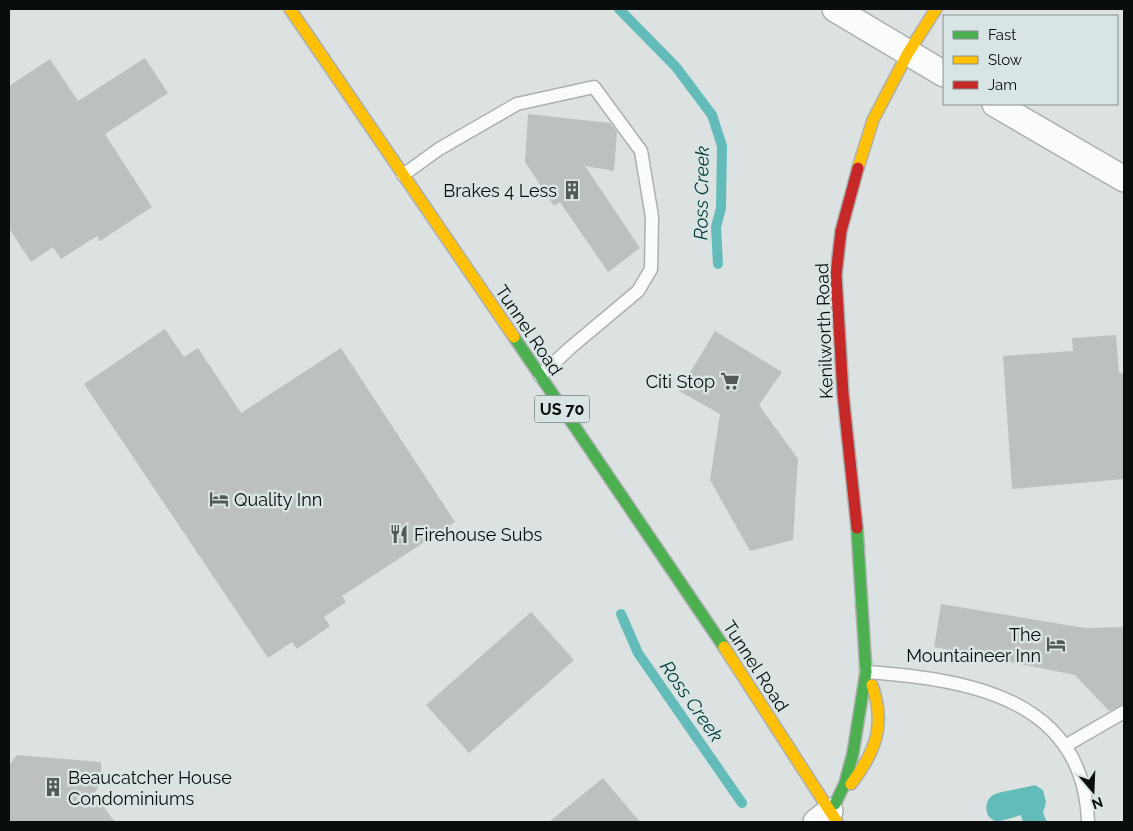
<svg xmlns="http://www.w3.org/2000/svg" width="1133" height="831" font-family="Raleway,sans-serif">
<rect width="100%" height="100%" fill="#dce2e2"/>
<path fill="#63bcb9" d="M1035 785 1043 790 1046 802 1043 813 1047 822H1023L1021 815C1014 817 1005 820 998 821 984 821 983 801 993 795 1000 791 1026 788 1035 785Z"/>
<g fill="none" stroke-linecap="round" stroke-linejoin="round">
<g stroke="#63bcb9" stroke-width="10">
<polyline points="619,9 676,67 712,115 722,146 721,208 716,227 718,264"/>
<polyline points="621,614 638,653 742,803"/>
</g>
</g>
<g fill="#bcc0c0">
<polygon points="145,58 168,93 105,134 152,207 100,241 97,236 61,259 53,247 31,262 9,228 9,86 50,59 78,101"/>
<polygon points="528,114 610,123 617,132 614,171 585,166 640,248 608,272 560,202 554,206 525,162"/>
<polygon points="165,329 184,357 198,348 241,413 341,348 455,522 342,596 346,602 324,617 330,626 297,649 292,642 268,658 84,384"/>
<polygon points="715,331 782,372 759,405 798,459 793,540 750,551 710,480 720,414 679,391"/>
<polygon points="1116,335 1119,373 1124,373 1124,479 1012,489 1003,356 1073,351 1072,338"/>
<polygon points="941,604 1085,628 1124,627 1124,704 1109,711 1075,675 934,647"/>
<polygon points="531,612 574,660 469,753 426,705"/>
<polygon points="17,755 101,762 102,780 94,794 115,822 9,822 9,765"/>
<polygon points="603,778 640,822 549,822"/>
</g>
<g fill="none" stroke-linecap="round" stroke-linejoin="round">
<g stroke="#acb0b0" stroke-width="15">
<g id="lane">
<polyline points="403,175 439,149 517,104 594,87 641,151 652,217 651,269 638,291 570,348 540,376"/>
<path d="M866 672C966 679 1084 697 1088 822"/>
<polyline points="1065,746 1124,712"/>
</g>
</g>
<g stroke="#acb0b0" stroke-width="28">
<g id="street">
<polyline points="835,9 944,74"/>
<polyline points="995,104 1124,179"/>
<polyline points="816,822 830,811"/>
</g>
</g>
<g stroke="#acb0b0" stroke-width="14">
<g id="fast">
<polyline points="514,337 724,647"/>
<polyline points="835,804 845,783 853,753 866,672 857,528"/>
</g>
</g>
<g stroke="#acb0b0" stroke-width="14">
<g id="slow">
<polyline points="290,9 514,337"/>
<polyline points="858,168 873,120 908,53 936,9"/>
<polyline points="724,647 837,822"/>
<path d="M851 784C876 751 886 725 872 685"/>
</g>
</g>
<g stroke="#acb0b0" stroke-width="14">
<polyline id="jam" points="857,528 843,394 836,275 841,231 858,168"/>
</g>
<use href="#lane" stroke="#fafbfb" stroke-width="12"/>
<use href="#street" stroke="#fafbfb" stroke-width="25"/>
<use href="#fast" stroke="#4caf50" stroke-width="11"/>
<use href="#slow" stroke="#ffc107" stroke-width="11"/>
<use href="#jam" stroke="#c62828" stroke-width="11"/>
</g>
<defs>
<g id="building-bare" transform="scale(1.5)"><path d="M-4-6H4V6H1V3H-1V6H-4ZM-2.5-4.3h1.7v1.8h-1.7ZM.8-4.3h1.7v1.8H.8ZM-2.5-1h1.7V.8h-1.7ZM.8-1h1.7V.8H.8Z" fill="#535858" stroke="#d9e5e4" stroke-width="2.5" paint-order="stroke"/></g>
<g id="supermarket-bare" transform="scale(1.5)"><path d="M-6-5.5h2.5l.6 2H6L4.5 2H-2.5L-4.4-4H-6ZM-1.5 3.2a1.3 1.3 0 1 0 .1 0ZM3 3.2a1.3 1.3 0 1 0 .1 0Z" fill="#535858" stroke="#d9e5e4" stroke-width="2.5" paint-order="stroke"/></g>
<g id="hotel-bare" transform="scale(1.5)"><path d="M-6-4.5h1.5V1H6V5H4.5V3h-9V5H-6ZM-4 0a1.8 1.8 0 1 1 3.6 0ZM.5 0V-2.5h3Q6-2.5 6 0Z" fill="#535858" stroke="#d9e5e4" stroke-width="2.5" paint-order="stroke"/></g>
<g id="restaurant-bare" transform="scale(1.5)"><path d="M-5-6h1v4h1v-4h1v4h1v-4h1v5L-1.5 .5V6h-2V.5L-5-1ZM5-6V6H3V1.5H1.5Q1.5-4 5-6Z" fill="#535858" stroke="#d9e5e4" stroke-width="2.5" paint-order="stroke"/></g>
</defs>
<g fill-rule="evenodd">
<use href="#building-bare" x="572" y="190"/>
<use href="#supermarket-bare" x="730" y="381"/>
<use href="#hotel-bare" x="219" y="499"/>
<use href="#restaurant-bare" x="399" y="534"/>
<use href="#hotel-bare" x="1056" y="644"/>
<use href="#building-bare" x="53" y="787"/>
</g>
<g text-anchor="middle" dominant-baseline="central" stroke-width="5" stroke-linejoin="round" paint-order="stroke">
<rect fill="#d9e5e4" stroke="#474e4e" stroke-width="1" x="534.5" y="395.5" width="55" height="27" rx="4"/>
<g font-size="16" font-weight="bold" fill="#090d0d">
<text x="562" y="409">US 70</text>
</g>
<g font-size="18" fill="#090d0d" stroke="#d9e5e4" text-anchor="end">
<text x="557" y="190">Brakes 4 Less</text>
<text x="715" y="381">Citi Stop</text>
<text x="234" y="499" text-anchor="start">Quality Inn</text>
<text x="414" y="534" text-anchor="start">Firehouse Subs</text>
<text x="1041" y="634">The<tspan x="1041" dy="21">Mountaineer Inn</tspan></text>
<text x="68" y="777" text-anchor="start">Beaucatcher House<tspan x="68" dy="21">Condominiums</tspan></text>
</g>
<g font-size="18" fill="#090d0d" stroke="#d9e5e4">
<text transform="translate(529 330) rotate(56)">Tunnel Road</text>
<text transform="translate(824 331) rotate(-92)">Kenilworth Road</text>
<text transform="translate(756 666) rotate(57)">Tunnel Road</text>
</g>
<g font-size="19" font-style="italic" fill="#003937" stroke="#d9e5e4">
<text transform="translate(701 193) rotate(-89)">Ross Creek</text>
<text transform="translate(692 701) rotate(55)">Ross Creek</text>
</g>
</g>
<rect width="1133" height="831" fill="none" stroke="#090d0d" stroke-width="20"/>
<rect x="943" y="15" width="175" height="90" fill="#d9e5e4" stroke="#868f8e"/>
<rect x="953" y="31" width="25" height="8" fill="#4caf50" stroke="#868f8e"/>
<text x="988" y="40" font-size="15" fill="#090d0d">Fast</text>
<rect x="953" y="56" width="25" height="8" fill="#ffc107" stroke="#868f8e"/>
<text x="988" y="65" font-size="15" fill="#090d0d">Slow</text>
<rect x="953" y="81" width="25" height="8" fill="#c62828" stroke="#868f8e"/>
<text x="988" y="90" font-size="15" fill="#090d0d">Jam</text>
<g transform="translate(1093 791) rotate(161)" stroke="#d9e5e4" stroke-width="4" paint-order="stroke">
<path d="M0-4L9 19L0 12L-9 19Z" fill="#090d0d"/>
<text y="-8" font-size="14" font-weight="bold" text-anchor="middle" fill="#090d0d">N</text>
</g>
</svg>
